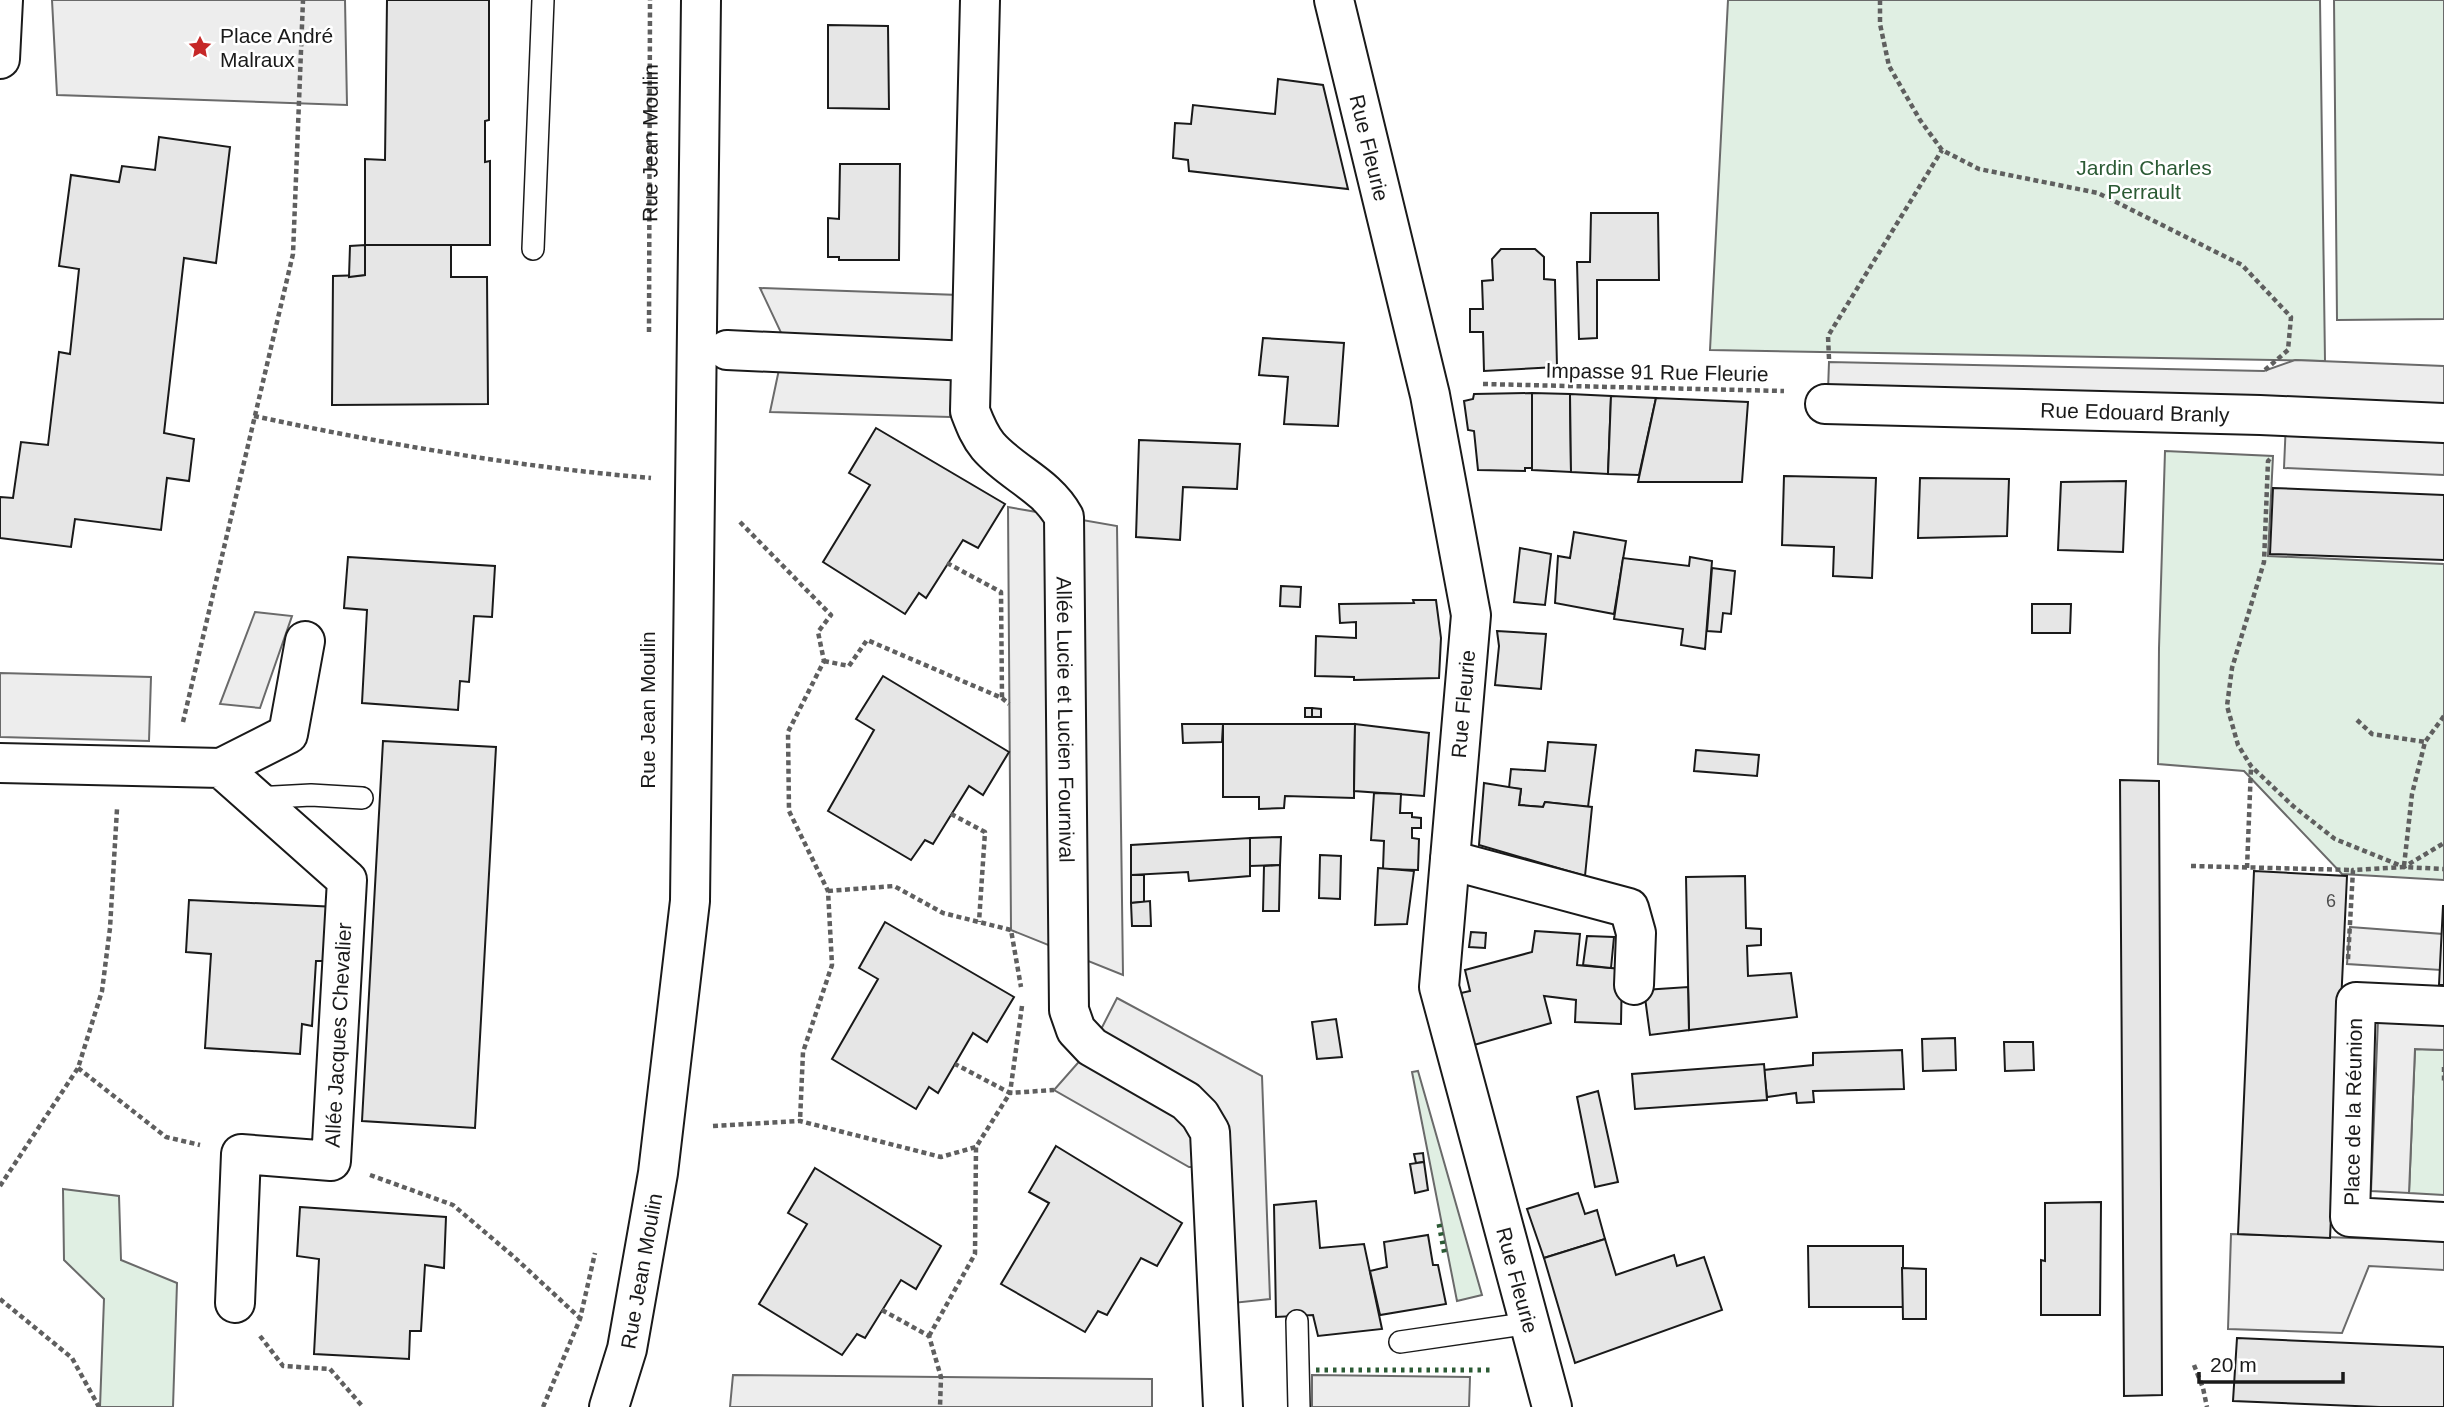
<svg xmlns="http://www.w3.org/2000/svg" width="2444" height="1407" font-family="Arial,sans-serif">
<rect width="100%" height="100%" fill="#fff"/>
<g fill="#e0efe3" stroke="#6a6a6a" stroke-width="2">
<polygon points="1728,0 2320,0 2325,361 1710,350"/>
<polygon points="2334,0 2444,0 2444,319 2337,320"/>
<polygon points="2165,451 2273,456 2268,556 2444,564 2444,880 2342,874 2244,771 2158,764 2159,648"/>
<polygon points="2415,1049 2444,1050 2444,1195 2409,1193"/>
<polygon points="1418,1071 1482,1295 1457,1301 1412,1072"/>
<polygon points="63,1189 119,1196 121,1260 177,1283 173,1407 100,1407 104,1299 64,1260"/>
</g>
<g fill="#ededed" stroke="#6a6a6a" stroke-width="2">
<polygon points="52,0 345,0 347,105 57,95"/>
<polygon points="760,288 959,295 950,417 770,412 785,341"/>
<polygon points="2295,360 2444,366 2444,475 2284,468 2287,398 1828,391 1829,362 2264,371"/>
<polygon points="1008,507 1117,526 1123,975 1011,930"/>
<polygon points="255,612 292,616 260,708 220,704"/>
<polygon points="0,673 151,677 149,741 0,737"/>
<polygon points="2350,927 2443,934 2441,970 2347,964"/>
<polygon points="1117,998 1262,1076 1270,1299 1233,1303 1228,1167 1189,1167 1054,1090 1092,1047"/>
<polygon points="2378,1020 2444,1023 2444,1050 2415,1049 2409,1193 2371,1191"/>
<polygon points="2231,1234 2444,1241 2444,1270 2369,1266 2342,1333 2228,1329"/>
<polygon points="733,1375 1152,1379 1152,1407 730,1407"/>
<polygon points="1312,1375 1470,1377 1469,1407 1312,1407"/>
</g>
<g fill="#e6e6e6" stroke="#1a1a1a" stroke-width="2">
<polygon points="387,0 489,0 489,120 485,121 485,162 490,161 490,245 365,245 365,159 385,160"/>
<polygon points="828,25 888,26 889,109 828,108"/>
<polygon points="1278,79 1323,85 1348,189 1189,171 1188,160 1173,158 1175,123 1191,124 1193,105 1275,114"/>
<polygon points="159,137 230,147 216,263 184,258 164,433 194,439 189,481 167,478 161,530 75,519 71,547 0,538 0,497 13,498 21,442 48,445 59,352 70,354 79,269 59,266 71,175 119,182 122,166 155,170"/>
<polygon points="840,164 900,164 899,260 839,260 839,257 828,257 828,218 839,219"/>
<polygon points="1591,213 1658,213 1659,280 1597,280 1597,338 1579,339 1577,262 1590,262"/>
<polygon points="365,245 451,245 451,277 487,277 488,404 332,405 333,276 365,275"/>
<polygon points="365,245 365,275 349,277 350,246"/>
<polygon points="1501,249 1535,249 1544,257 1544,279 1555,280 1557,367 1484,371 1483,332 1470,332 1470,309 1483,309 1482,281 1493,280 1492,259"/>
<polygon points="1263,338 1344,343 1338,426 1284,424 1288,377 1259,375"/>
<polygon points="1532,393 1570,394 1571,472 1532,470"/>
<polygon points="1532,393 1532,468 1525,468 1525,471 1478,470 1474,431 1468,430 1464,401 1473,399 1474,394"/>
<polygon points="1570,394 1611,396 1608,474 1571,472"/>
<polygon points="1611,396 1656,398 1639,475 1608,474"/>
<polygon points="1656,398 1748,402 1742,482 1638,482"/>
<polygon points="876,428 1005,504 978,548 963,540 926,598 919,593 905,614 823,562 870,485 849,473"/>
<polygon points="1139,440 1240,444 1237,489 1183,487 1180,540 1136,537"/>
<polygon points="1784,476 1876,478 1872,578 1833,576 1834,547 1782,545"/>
<polygon points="1920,478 2009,479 2007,536 1918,538"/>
<polygon points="2126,481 2123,552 2058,550 2061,482"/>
<polygon points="2273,488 2444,495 2444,560 2270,554"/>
<polygon points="1574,532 1626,541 1614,614 1555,603 1558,556 1570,558"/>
<polygon points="1520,548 1551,554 1545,605 1514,602"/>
<polygon points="348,557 495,566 492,617 474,616 469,682 460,681 458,710 362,703 367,610 344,608"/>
<polygon points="1690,557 1712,561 1705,649 1681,645 1683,629 1614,619 1623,558 1689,566"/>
<polygon points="1712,568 1735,571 1731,614 1723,613 1721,632 1707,631"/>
<polygon points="1281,586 1301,587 1300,607 1280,606"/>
<polygon points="1413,600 1436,600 1441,638 1439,678 1354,680 1354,677 1315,676 1316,636 1356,638 1356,622 1340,623 1339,604 1414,603"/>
<polygon points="2032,604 2071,604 2070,633 2032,633"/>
<polygon points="1497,631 1546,634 1541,689 1495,685 1499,646"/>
<polygon points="883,676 1009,752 983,795 969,786 933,844 925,840 911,860 828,811 874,730 856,719"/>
<rect x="1305" y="708" width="7" height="9"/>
<polygon points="1312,708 1321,709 1321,717 1312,717"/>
<polygon points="1182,724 1223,724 1222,742 1183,743"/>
<polygon points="1223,724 1355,724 1354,798 1285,796 1284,808 1259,809 1259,797 1223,797"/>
<polygon points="1355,724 1429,733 1424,796 1354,791"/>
<polygon points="383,741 496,747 475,1128 362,1121"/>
<polygon points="1548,742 1596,745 1588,807 1545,802 1543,807 1519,805 1521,789 1509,788 1511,769 1545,771"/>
<polygon points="1696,750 1759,755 1757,776 1694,771"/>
<polygon points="2120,780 2159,781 2162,1395 2124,1396"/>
<polygon points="1484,783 1521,789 1519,805 1543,807 1545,802 1592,807 1585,876 1479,845"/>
<polygon points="1374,793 1401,794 1400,813 1412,813 1412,817 1421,818 1421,828 1412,828 1412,838 1419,839 1418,870 1383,869 1384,841 1371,840"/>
<polygon points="1281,837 1280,865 1250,866 1250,838"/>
<polygon points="1250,838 1250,876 1189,881 1188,872 1131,875 1131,845"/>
<polygon points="1320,855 1341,856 1340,899 1319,898"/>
<polygon points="1280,865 1279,911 1263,911 1264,866"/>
<polygon points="1378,868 1414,871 1407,924 1375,925"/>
<polygon points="2254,871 2347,876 2330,1238 2238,1234"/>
<polygon points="1131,875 1144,875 1144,902 1131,903"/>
<polygon points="1745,876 1746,928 1761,929 1761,945 1747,946 1748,976 1791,973 1797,1017 1689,1030 1686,877"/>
<polygon points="189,900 337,907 334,961 316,961 312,1026 302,1024 300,1054 205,1048 211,954 186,952"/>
<polygon points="1150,901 1151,926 1132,926 1131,903"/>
<polygon points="2443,906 2444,906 2444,985 2439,985"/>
<polygon points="885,922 1014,997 987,1042 973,1033 938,1093 929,1087 916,1109 832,1059 878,979 859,968"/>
<polygon points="1535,931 1580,934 1577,965 1622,969 1621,1024 1575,1022 1576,1000 1544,996 1551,1023 1474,1045 1461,993 1470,991 1465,970 1532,952"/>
<polygon points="1471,932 1486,933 1485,948 1469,947"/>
<polygon points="1587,936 1614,937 1611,968 1583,965"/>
<polygon points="1688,987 1689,1030 1650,1035 1644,990"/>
<polygon points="1336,1019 1342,1057 1317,1059 1312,1022"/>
<polygon points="1955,1038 1956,1070 1923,1071 1922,1039"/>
<polygon points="2004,1042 2033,1042 2034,1070 2005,1071"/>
<polygon points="1902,1050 1904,1089 1813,1091 1814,1102 1797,1103 1796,1093 1767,1097 1764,1070 1813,1065 1813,1053"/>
<polygon points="1764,1064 1767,1100 1635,1109 1632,1074"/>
<polygon points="1598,1091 1618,1182 1595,1187 1577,1097"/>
<polygon points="1056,1146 1182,1223 1157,1266 1141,1258 1107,1315 1098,1311 1085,1332 1001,1284 1049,1203 1029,1192"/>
<polygon points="1423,1153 1424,1162 1416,1163 1414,1154"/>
<polygon points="1424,1162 1428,1190 1415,1193 1410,1164"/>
<polygon points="815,1168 941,1246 916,1289 901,1280 865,1338 857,1334 842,1355 759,1304 807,1224 788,1213"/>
<polygon points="1578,1193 1585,1214 1597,1210 1605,1239 1544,1258 1527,1209"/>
<polygon points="1316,1201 1320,1248 1364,1244 1382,1329 1318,1336 1313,1315 1276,1317 1274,1205"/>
<polygon points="2101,1202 2100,1315 2041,1315 2041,1260 2045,1261 2045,1203"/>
<polygon points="300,1207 446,1217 444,1268 425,1265 421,1331 410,1331 409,1359 314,1354 319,1259 297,1256"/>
<polygon points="1428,1235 1433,1265 1438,1265 1446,1304 1380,1315 1370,1271 1387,1267 1384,1242"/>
<polygon points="1605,1239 1616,1275 1674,1255 1677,1266 1704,1257 1722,1310 1575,1363 1544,1258"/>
<polygon points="1808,1246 1903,1246 1903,1307 1809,1307"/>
<polygon points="1902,1268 1926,1269 1926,1319 1903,1319"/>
<polygon points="2237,1338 2444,1347 2444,1407 2380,1407 2233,1401"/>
</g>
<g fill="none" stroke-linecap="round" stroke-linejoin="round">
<g stroke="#1a1a1a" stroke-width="24">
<g id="service">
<polyline points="533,249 543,0"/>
<polyline points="255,798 311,795 362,798"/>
<polyline points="1297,1321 1299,1407"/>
<polyline points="1400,1342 1530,1323"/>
</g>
</g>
<g stroke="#1a1a1a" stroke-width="42">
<g id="minor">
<path id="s2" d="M980 0 970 411C975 424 979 435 988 446 1011 473 1046 484 1064 517L1069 1010 1076 1030 1092 1047 1186 1101 1200 1115 1210 1132 1223 1407"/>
<path id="s3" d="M1334 0 1430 395 1471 615 1439 987 1552 1407"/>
<polyline points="0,59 3,0"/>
<polyline points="727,350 970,361"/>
<path id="s4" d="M1825 404 2260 415 2444 423"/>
<polyline points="0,763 221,768 347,880 331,1161 241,1154 235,1303"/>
<polyline points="221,768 288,734 305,641"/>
<polyline points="1450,860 1629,908 1636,933 1634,985"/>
<polyline points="2444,1006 2356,1002 2350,1217 2444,1222"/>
<path id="s5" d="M609 1407 627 1349 658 1173 690 901 701 0"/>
</g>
</g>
<g stroke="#5f5f5f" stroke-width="4.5" stroke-dasharray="5 3.5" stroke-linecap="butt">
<polyline points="1880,0 1880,24 1889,66 1920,120 1942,150 1979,169 2098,193 2242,265 2291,317 2288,350 2265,370"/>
<path id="s1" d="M649 332 650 0"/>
<polyline points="1829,359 1828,336 1942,150"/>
<polyline points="1483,384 1784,391"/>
<path d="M254 416C384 444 519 467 651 478"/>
<polyline points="2270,459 2268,461 2264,562 2232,668 2227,706 2238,745 2251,766 2293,806 2335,839 2404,867 2444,843"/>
<polyline points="740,522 831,615 818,632 824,661 788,732 789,811 828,891 832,965 803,1052 800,1121"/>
<polyline points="947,563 1001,592 1002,698"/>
<polyline points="824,661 849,666 867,640 1002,698 1009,704"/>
<polyline points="2357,720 2372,734 2425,742"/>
<polyline points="183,722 293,254 303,0"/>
<polyline points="951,814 985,832 979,922"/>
<polyline points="2191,866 2353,870"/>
<polyline points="2404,866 2412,794 2425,742 2444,716"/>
<polyline points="2247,868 2251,767"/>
<polyline points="828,891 894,886 943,913 1011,930 1021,987"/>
<polyline points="2348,959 2353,870 2404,867 2444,869"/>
<polyline points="1022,1006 1010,1093 1054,1090"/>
<polyline points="2444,1067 2444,1081"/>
<polyline points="78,1068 166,1137 200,1145"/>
<polyline points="713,1126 800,1121 941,1157 976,1147"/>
<polyline points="370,1175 453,1205 513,1256 582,1320"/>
<polyline points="0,1186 78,1068 102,991 110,928 117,809"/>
<polyline points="0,1299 72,1358 99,1407"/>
<polyline points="882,1310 929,1336 941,1377 940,1407"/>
<polyline points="260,1336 283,1366 330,1369 363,1407"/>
<polyline points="929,1336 975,1254 976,1147 1010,1093 955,1064"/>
<polyline points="2194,1365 2203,1388 2207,1407"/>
<polyline points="543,1407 580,1319 595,1253"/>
</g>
<use href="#service" stroke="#fff" stroke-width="21"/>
<use href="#minor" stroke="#fff" stroke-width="38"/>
<g stroke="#2b5a34" stroke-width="5" stroke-dasharray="3.5 5" stroke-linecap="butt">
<polyline points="1439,1224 1445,1256"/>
<polyline points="1316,1370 1490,1370"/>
</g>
</g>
<defs>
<g id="sight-bare" transform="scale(1.89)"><path d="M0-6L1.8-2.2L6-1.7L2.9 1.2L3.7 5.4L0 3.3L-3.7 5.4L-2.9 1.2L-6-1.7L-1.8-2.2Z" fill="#c62828" stroke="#fff" stroke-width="2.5" paint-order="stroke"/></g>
</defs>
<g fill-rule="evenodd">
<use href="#sight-bare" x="200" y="47"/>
</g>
<g text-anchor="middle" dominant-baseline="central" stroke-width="5" stroke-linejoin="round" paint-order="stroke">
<g font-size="18" fill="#4d4d4d">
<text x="2331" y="901">6</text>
</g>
<g font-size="21" fill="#1a1a1a" stroke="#fff" text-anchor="start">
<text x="220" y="35">Place André<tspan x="220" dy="24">Malraux</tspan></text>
</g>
<g font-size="21" fill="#1a1a1a" stroke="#fff">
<text stroke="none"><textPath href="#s1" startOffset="189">Rue Jean Moulin</textPath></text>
<text stroke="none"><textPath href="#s3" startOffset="152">Rue Fleurie</textPath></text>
<text transform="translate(1657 372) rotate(1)">Impasse 91 Rue Fleurie</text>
<text stroke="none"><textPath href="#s4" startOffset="310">Rue Edouard Branly</textPath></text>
<text transform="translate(1463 704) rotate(-85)">Rue Fleurie</text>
<text transform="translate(647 710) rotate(-90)">Rue Jean Moulin</text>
<text stroke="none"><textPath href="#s2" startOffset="758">Allée Lucie et Lucien Fournival</textPath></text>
<text transform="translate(338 1035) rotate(-87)">Allée Jacques Chevalier</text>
<text transform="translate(2353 1112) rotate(-89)">Place de la Réunion</text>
<text stroke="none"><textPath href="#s5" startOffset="140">Rue Jean Moulin</textPath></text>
<text stroke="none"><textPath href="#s3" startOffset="1307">Rue Fleurie</textPath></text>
</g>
<g font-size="21" fill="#2b5a34" stroke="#fff">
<text x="2144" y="167">Jardin Charles<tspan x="2144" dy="24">Perrault</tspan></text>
</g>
</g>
<path d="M2199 1372v10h144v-10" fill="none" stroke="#1a1a1a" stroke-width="3.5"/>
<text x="2210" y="1372" font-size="21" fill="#1a1a1a" stroke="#ffffff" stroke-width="5" paint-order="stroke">20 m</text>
</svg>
